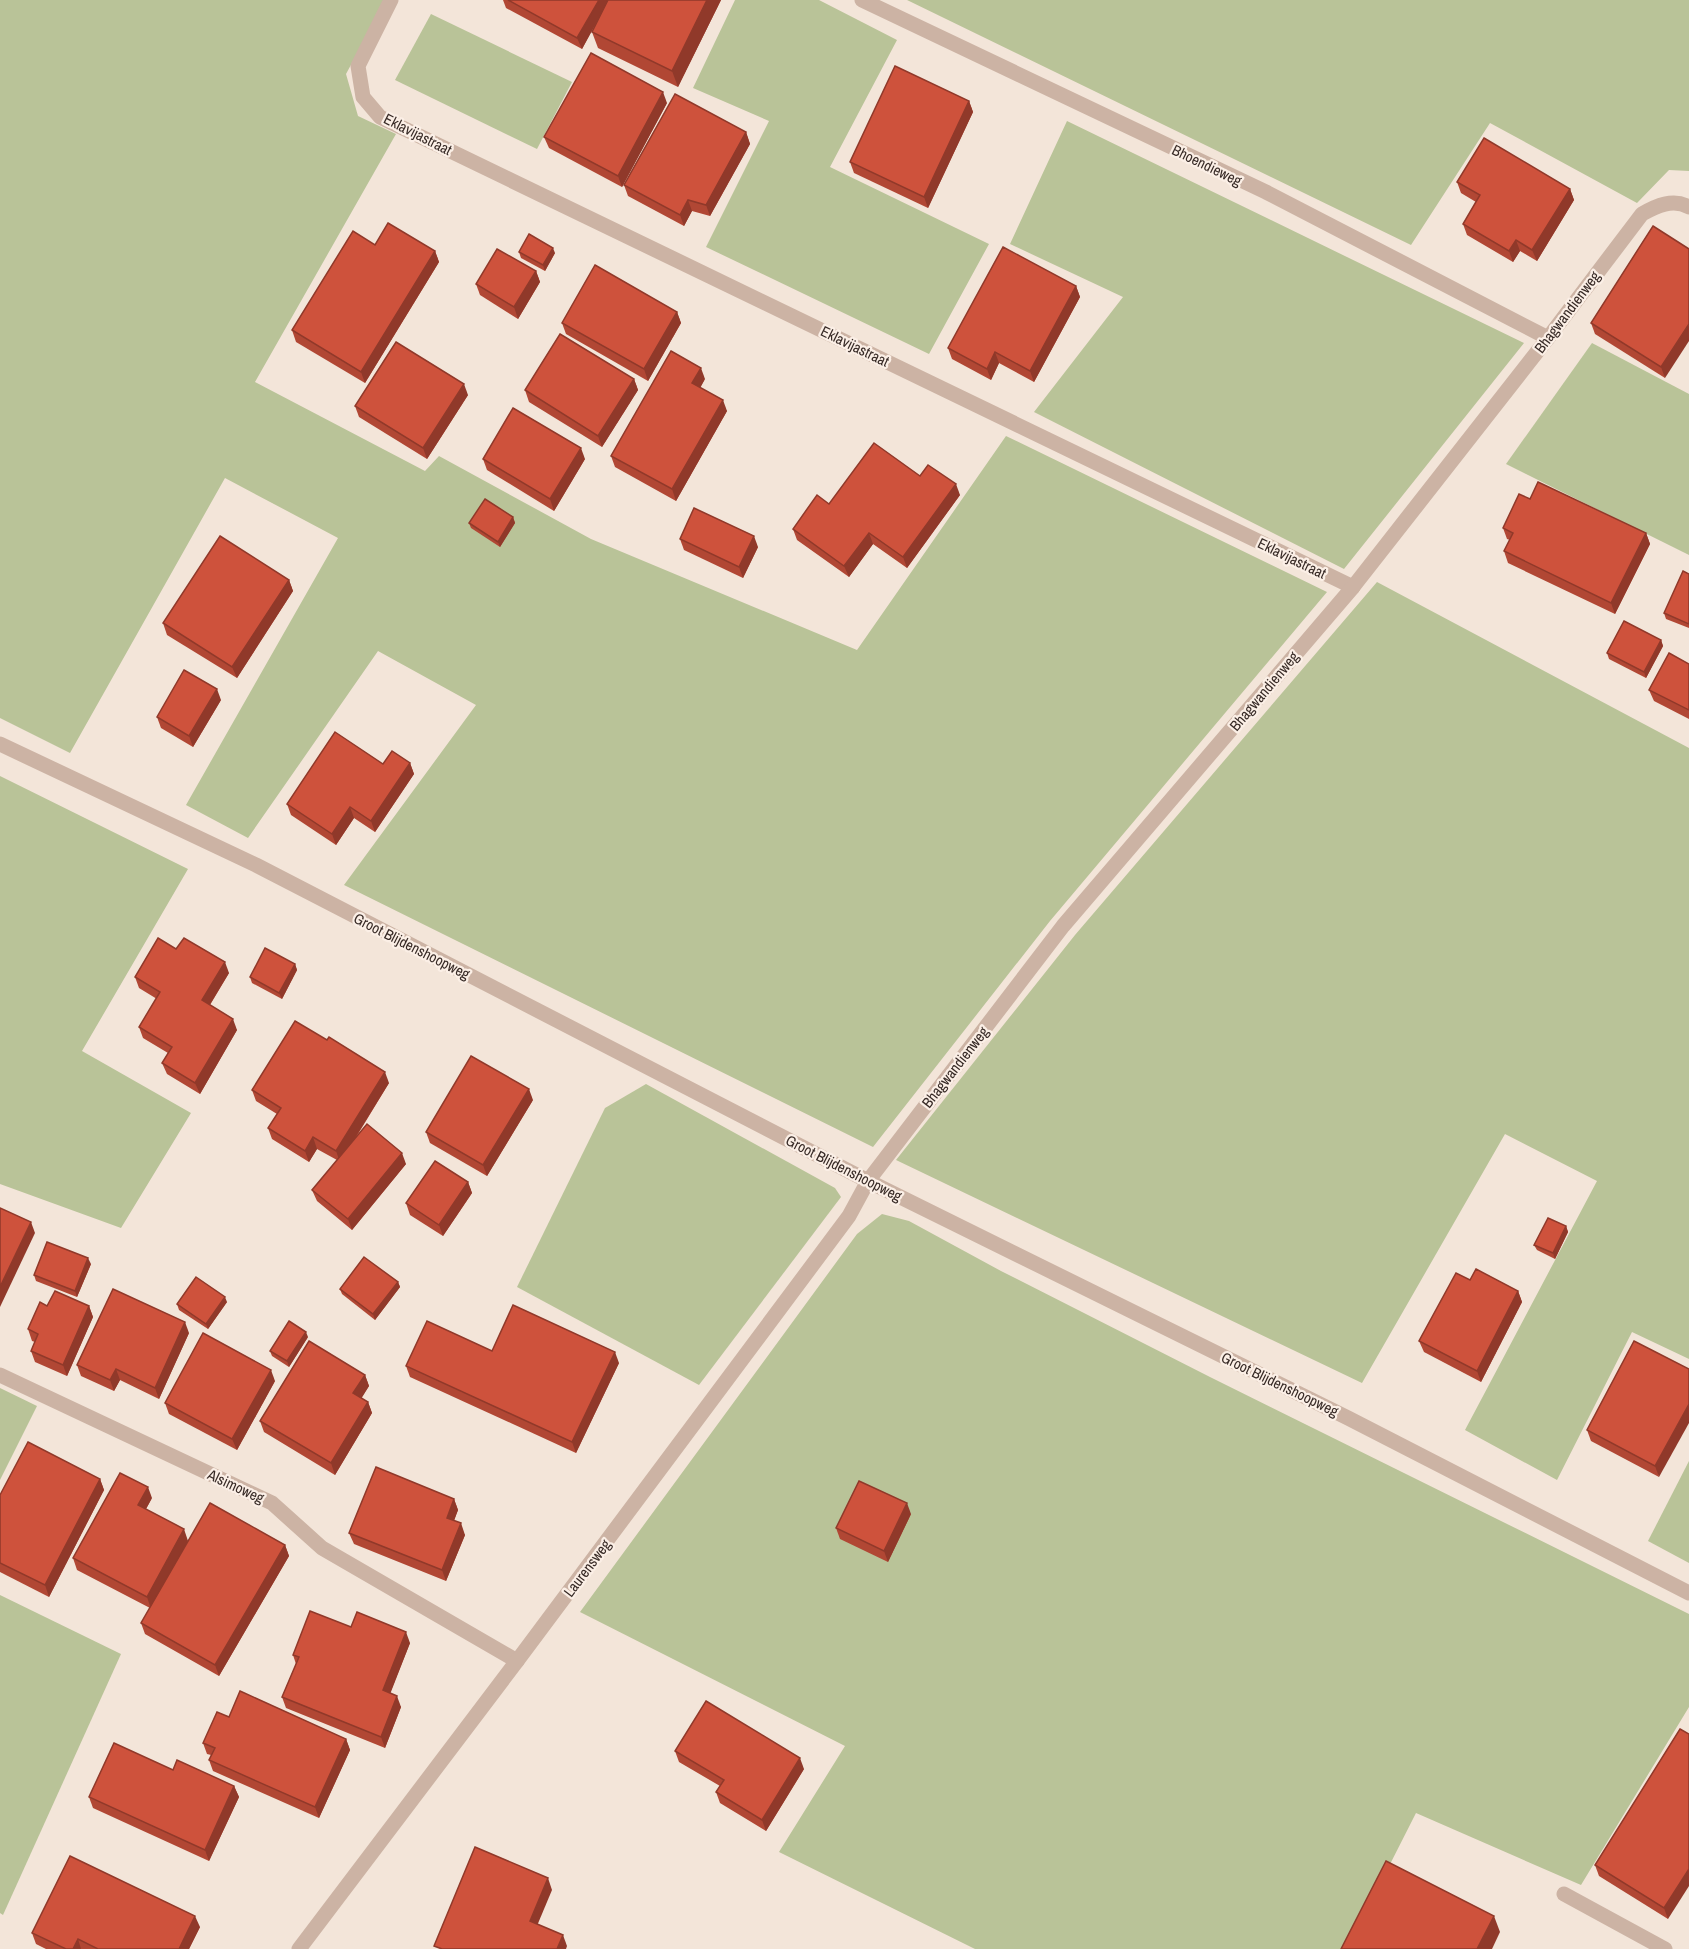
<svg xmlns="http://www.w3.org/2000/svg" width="1689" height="1949" font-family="'Archivo Narrow',sans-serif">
<rect width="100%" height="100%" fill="#f3e5d9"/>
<g fill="#b9c398">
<polygon points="0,0 386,0 346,74 358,116 396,134 255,382 425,471 439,456 591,539 857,650 1006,436 1327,592 1050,921 873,1147 344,885 476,705 378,651 248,838 186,805 338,538 225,478 70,753 0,718"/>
<polygon points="735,0 819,0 897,40 830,167 989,244 929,354 706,247 769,121 693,88"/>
<polygon points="907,0 1689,0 1689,171 1669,170 1637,203 1490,123 1411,245"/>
<polygon points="431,14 572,82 537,149 395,80"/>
<polygon points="1067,121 1524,343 1344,569 1034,412 1123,297 1010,244"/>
<polygon points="1592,343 1689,394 1689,555 1506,464"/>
<polygon points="1377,582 1689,748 1689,1359 1632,1332 1557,1480 1465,1430 1597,1181 1505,1134 1362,1383 896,1160 1075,935"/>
<polygon points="0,776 188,869 82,1051 191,1113 121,1228 0,1184"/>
<polygon points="646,1084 835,1188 841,1197 699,1385 517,1287 605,1108"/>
<polygon points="882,1214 909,1221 1001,1271 1210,1377 1689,1614 1689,1707 1581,1885 1416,1813 1347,1949 975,1949 779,1852 845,1746 580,1612 857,1234"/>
<polygon points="0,1388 37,1406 0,1480"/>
<polygon points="1689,1461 1689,1563 1648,1541"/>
<polygon points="0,1595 121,1654 3,1915 0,1913"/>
</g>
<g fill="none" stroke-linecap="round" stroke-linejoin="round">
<g stroke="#ccb3a4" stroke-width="15">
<polyline points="0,1375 272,1503 322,1548 517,1661"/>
<polyline points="1564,1894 1665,1949"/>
</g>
<g stroke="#ccb3a4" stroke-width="15">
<polyline points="391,0 358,66 363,97 380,117 1353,587"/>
<polyline points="862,0 1266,192 1548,338"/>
<polyline points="0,744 256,865 868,1181 1348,1418 1689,1593"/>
<path d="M299 1949 517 1661 849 1216 868 1181 1063 926 1353 587 1548 338 1642 214C1656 206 1673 198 1689 207"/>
</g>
</g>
<g fill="#b14734">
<polygon points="503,0 721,0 678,87 598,48 592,32 598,19 582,49 506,8"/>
<polygon points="969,101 973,112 928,208 854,173 850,162"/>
<polygon points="667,103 622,187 549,148 544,137"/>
<polygon points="746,132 750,144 710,216 692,211 684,226 628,196 624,185"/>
<polygon points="1457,182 1570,189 1574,200 1537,261 1520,251 1513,262 1467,235 1463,224 1476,202 1461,193"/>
<polygon points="1653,226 1665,378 1595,334 1591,323"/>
<polygon points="375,245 435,251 439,262 365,383 296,342 292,330"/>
<polygon points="519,252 555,253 545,271 521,258"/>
<polygon points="536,271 540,282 518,319 480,295 476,284"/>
<polygon points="1076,286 1080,297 1034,382 999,363 991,380 952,359 948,348"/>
<polygon points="677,312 681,323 648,381 566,334 562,323"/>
<polygon points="634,379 638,390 602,447 529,402 525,390"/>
<polygon points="705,379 700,387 727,411 676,501 615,467 611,456"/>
<polygon points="468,395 427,459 359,417 355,406"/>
<polygon points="483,459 585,459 554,511 487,470"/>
<polygon points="920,476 960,495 907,568 873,544 849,577 797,540 793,529 829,504"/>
<polygon points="1530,499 1646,533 1650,544 1615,614 1508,563 1504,551 1510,540 1507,539 1503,528"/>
<polygon points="513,517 515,523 500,547 471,528 469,523"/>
<polygon points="680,539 758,547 743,578 684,550"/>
<polygon points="1689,574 1689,628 1666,619 1664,613"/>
<polygon points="289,580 293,591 237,678 167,635 163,623"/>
<polygon points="1661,640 1663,646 1646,678 1609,659 1607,653"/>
<polygon points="1689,664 1689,719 1654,701 1649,690"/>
<polygon points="221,700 193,747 161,728 157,717"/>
<polygon points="410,763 414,774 375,832 354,818 336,845 291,815 287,804 383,764"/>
<polygon points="176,949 229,973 210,1005 237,1030 200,1094 167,1074 162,1063 168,1053 143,1038 139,1027 157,999 139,988 135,977"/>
<polygon points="295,964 297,970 282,999 252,983 250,977"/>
<polygon points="389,1083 355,1139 406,1164 352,1230 317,1201 312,1190 337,1160 317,1149 309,1162 272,1139 268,1128 277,1114 256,1101 252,1090"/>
<polygon points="533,1100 487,1176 430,1143 426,1132"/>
<polygon points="468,1182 472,1193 443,1236 410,1215 406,1203"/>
<polygon points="1566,1226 1568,1232 1555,1259 1537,1250 1534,1245"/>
<polygon points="91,1264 77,1297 36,1281 34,1275"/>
<polygon points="1470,1280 1518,1291 1522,1302 1481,1382 1424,1352 1419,1341"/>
<polygon points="398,1282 400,1287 375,1320 342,1294 340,1289"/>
<polygon points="227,1302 208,1329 179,1310 177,1304"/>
<polygon points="47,1306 89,1306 93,1317 67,1376 35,1362 31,1351 35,1342 32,1341 28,1329"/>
<polygon points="189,1333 159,1399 120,1380 114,1391 81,1376 77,1365"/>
<polygon points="308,1337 289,1367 272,1356 270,1351"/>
<polygon points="1634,1341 1659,1477 1591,1441 1587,1430"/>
<polygon points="492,1351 619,1363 576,1453 410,1377 406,1366"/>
<polygon points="365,1375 369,1386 361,1398 368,1402 372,1413 335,1475 264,1432 260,1421"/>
<polygon points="275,1381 237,1450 169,1414 165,1403"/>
<polygon points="100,1479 104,1490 49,1597 0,1572 0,1495"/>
<polygon points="152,1498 146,1509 188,1541 179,1556 285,1545 289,1556 219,1676 145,1634 141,1623 150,1608 77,1570 73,1558"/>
<polygon points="454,1499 458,1510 454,1520 465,1535 446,1581 354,1544 349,1533"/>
<polygon points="911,1514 888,1562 840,1539 836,1528"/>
<polygon points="351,1627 410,1643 390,1693 401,1707 385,1748 286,1708 282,1697 296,1664 293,1655"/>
<polygon points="229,1717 346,1739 350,1750 319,1818 213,1771 209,1760 211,1755 207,1754 203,1743"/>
<polygon points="1680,1729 1668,1919 1599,1876 1595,1865"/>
<polygon points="675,1751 804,1769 766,1831 720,1803 716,1792 720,1786 679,1762"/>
<polygon points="173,1770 234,1786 239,1797 209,1861 93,1808 89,1797"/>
<polygon points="200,1927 189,1949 46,1949 36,1944 32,1933"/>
</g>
<g fill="#90392a">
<polygon points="599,0 609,0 582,49 577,38"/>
<polygon points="707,0 721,0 678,87 672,71"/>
<polygon points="663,92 667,103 622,187 618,176"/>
<polygon points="969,101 973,112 928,208 924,197"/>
<polygon points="746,132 750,144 710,216 706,205"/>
<polygon points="1570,189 1574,200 1537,261 1532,250"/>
<polygon points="688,200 692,211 684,226 680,215"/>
<polygon points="1516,240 1520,251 1513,262 1509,251"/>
<polygon points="553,248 555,253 545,271 543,265"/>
<polygon points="435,251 439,262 365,383 361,372"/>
<polygon points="536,271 540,282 518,319 514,307"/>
<polygon points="1076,286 1080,297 1034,382 1030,371"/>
<polygon points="677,312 681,323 648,381 644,369"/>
<polygon points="1689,324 1689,341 1665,378 1661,367"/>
<polygon points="995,352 999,363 991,380 987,369"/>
<polygon points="701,368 705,379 697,394 692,383"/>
<polygon points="634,379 638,390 602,447 598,436"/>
<polygon points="464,384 468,395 427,459 423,448"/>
<polygon points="723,400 727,411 676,501 672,489"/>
<polygon points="581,448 585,459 554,511 550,499"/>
<polygon points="956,484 960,495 907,568 903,557"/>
<polygon points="513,517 515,523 500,547 498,542"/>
<polygon points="869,533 873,544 849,577 844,566"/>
<polygon points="1646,533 1650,544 1615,614 1611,603"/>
<polygon points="754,536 758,547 743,578 739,567"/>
<polygon points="289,580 293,591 237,678 232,667"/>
<polygon points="1661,640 1663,646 1646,678 1644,672"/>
<polygon points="217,689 221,700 193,747 189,736"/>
<polygon points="410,763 414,774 375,832 371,821"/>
<polygon points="350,807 354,818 336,845 332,834"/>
<polygon points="225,962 229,973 206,1011 202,1000"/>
<polygon points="295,964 297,970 282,999 279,993"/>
<polygon points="233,1019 237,1030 200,1094 195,1083"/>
<polygon points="385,1072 389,1083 340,1162 336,1151"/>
<polygon points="529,1089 533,1100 487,1176 483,1165"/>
<polygon points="313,1137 317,1149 309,1162 305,1151"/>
<polygon points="402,1153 406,1164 352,1230 348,1219"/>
<polygon points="468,1182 472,1193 443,1236 439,1225"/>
<polygon points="31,1222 35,1233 0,1307 0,1287"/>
<polygon points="1566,1226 1568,1232 1555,1259 1553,1253"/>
<polygon points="88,1258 91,1264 77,1297 75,1291"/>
<polygon points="398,1282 400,1287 375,1320 373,1314"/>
<polygon points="1518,1291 1522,1302 1481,1382 1477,1371"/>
<polygon points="225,1297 227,1302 208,1329 206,1324"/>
<polygon points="89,1306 93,1317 67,1376 63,1365"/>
<polygon points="185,1322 189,1333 159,1399 155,1388"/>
<polygon points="306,1332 308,1337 289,1367 287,1361"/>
<polygon points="615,1352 619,1363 576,1453 572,1442"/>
<polygon points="116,1369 120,1380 114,1391 110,1380"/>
<polygon points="271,1370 275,1381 237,1450 232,1439"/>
<polygon points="365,1375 369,1386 358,1404 353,1393"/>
<polygon points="368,1402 372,1413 335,1475 331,1463"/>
<polygon points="1689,1404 1689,1423 1659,1477 1655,1466"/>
<polygon points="100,1479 104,1490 49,1597 45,1585"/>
<polygon points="148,1487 152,1498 142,1516 138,1505"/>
<polygon points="454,1499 458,1510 451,1529 447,1518"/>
<polygon points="907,1503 911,1514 888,1562 884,1551"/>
<polygon points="461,1523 465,1535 446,1581 442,1570"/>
<polygon points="184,1529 188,1541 151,1609 147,1597"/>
<polygon points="285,1545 289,1556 219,1676 215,1665"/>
<polygon points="406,1632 410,1643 387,1702 383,1690"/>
<polygon points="397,1696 401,1707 385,1748 381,1737"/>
<polygon points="346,1739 350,1750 319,1818 315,1807"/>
<polygon points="800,1758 804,1769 766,1831 762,1820"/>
<polygon points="234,1786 239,1797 209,1861 205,1850"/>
<polygon points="1689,1869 1689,1886 1668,1919 1664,1908"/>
<polygon points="548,1878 552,1890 534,1933 530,1921"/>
<polygon points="195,1916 200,1927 189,1949 179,1949"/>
<polygon points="1494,1916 1500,1932 1492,1949 1477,1949"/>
<polygon points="563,1935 567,1946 566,1949 557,1949"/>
<polygon points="78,1939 81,1949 73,1949"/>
</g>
<g fill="#ce523c" stroke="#90392a" stroke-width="1.5">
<polygon points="508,0 599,0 577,38"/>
<polygon points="608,0 707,0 672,71 592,32"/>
<polygon points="591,53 663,92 618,176 544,137"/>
<polygon points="895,66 969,101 924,197 850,162"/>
<polygon points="675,94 746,132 706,205 688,200 680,215 624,185"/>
<polygon points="1484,138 1570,189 1532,250 1516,240 1509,251 1463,224 1480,195 1457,182"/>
<polygon points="388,223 435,251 361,372 292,330 353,231 375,245"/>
<polygon points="1653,226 1689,249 1689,324 1661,367 1591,323"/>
<polygon points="529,234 553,248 543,265 519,252"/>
<polygon points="1003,247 1076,286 1030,371 995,352 987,369 948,348"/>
<polygon points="497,249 536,271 514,307 476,284"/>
<polygon points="595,265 677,312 644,369 562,323"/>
<polygon points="560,334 634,379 598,436 525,390"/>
<polygon points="396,342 464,384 423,448 355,406"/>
<polygon points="671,351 701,368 692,383 723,400 672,489 611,456"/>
<polygon points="513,408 581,448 550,499 483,459"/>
<polygon points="874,443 920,476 928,465 956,484 903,557 869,533 844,566 793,529 817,495 829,504"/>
<polygon points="1538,482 1646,533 1611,603 1504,551 1513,533 1503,528 1519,494 1530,499"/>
<polygon points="485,499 513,517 498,542 469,523"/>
<polygon points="694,508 754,536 739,567 680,539"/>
<polygon points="220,536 289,580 232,667 163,623"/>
<polygon points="1683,571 1689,574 1689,624 1664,613"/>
<polygon points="1624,621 1661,640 1644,672 1607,653"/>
<polygon points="1669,653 1689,664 1689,710 1649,690"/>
<polygon points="184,670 217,689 189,736 157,717"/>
<polygon points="335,732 383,764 392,751 410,763 371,821 350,807 332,834 287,804"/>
<polygon points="158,938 176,949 184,938 225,962 202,1000 233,1019 195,1083 162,1063 172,1047 139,1027 160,992 135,977"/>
<polygon points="265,948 295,964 279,993 250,977"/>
<polygon points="295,1021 327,1040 329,1037 385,1072 336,1151 313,1137 305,1151 268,1128 281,1108 252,1090"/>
<polygon points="471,1056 529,1089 483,1165 426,1132"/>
<polygon points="367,1124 402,1153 348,1219 312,1190"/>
<polygon points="435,1161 468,1182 439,1225 406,1203"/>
<polygon points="0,1208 31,1222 0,1287"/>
<polygon points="1548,1218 1566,1226 1553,1253 1534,1245"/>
<polygon points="47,1242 88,1258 75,1291 34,1275"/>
<polygon points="364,1257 398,1282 373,1314 340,1289"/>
<polygon points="1476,1269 1518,1291 1477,1371 1419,1341 1456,1273 1470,1280"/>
<polygon points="196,1277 225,1297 206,1324 177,1304"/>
<polygon points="113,1289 185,1322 155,1388 116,1369 110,1380 77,1365"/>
<polygon points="55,1291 89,1306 63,1365 31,1351 38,1334 28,1329 40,1302 47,1306"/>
<polygon points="513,1305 615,1352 572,1442 406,1366 427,1321 492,1351"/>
<polygon points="289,1321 306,1332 287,1361 270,1351"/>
<polygon points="203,1333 271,1370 232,1439 165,1403"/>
<polygon points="309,1341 365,1375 353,1393 368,1402 331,1463 260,1421"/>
<polygon points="1634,1341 1689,1369 1689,1404 1655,1466 1587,1430"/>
<polygon points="28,1442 100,1479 45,1585 0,1563 0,1495"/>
<polygon points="376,1467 454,1499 447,1518 461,1523 442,1570 349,1533"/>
<polygon points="120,1473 148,1487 138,1505 184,1529 147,1597 73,1558"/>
<polygon points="859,1481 907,1503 884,1551 836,1528"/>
<polygon points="210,1503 285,1545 215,1665 141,1623"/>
<polygon points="310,1611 351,1627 357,1612 406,1632 383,1690 397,1696 381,1737 282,1697 299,1657 293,1655"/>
<polygon points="240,1691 346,1739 315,1807 209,1760 215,1748 203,1743 217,1712 229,1717"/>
<polygon points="706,1701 800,1758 762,1820 716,1792 724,1780 675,1751"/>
<polygon points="1680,1729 1689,1734 1689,1869 1664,1908 1595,1865"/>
<polygon points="114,1743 173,1770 177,1760 234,1786 205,1850 89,1797"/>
<polygon points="475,1847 548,1878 530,1921 563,1935 557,1949 442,1949 434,1946"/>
<polygon points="70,1856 195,1916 179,1949 98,1949 78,1939 73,1949 66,1949 32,1933"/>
<polygon points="1386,1861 1494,1916 1477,1949 1341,1949"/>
</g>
<g text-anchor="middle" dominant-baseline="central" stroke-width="4.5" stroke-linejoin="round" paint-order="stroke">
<g font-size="15" fill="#372a26" stroke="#fbefe6">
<text transform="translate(418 134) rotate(27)">Eklavijastraat</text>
<text transform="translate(1207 165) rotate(26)">Bhoendieweg</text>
<text transform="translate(1567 312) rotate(-53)">Bhagwandienweg</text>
<text transform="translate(855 346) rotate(26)">Eklavijastraat</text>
<text transform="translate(1292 558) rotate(26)">Eklavijastraat</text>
<text transform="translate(1264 691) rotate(-50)">Bhagwandienweg</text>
<text transform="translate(412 946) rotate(27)">Groot Blijdenshoopweg</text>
<text transform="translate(955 1067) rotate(-52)">Bhagwandienweg</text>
<text transform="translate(844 1168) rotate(27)">Groot Blijdenshoopweg</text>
<text transform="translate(1280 1384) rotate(26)">Groot Blijdenshoopweg</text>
<text transform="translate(236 1486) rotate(25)">Alsimoweg</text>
<text transform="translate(587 1568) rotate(-53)">Laurensweg</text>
</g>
</g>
</svg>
